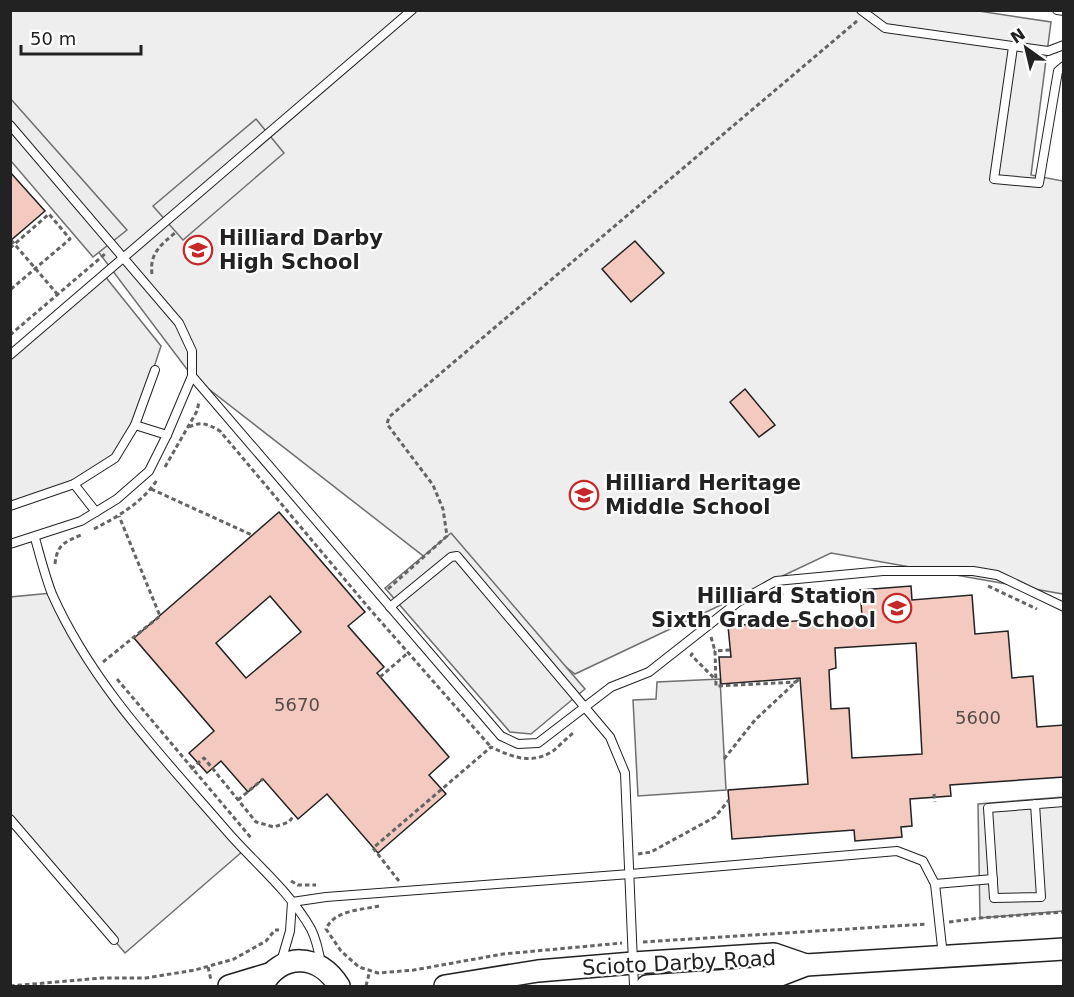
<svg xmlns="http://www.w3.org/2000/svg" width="1074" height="997" font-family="'DejaVu Sans',sans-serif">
<rect width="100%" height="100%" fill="#fff"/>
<polygon fill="#eee" stroke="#6f6f6f" stroke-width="1.5" points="972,10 1051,22 1031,175 1063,181 1063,594 831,553 575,674 192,376 11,136 11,11"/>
<g fill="#ededed" stroke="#6f6f6f" stroke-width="1.5">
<polygon points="10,98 127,230 93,257 11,161"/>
<polygon points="256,119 284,153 183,240 153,206"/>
<polygon points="104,275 161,346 135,425 115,458 74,484 10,506 10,355"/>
<polygon points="451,533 585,689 531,734 510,732 385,588"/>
<polygon points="52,593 118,703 243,851 125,953 11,819 10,597"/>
<polygon points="720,679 726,790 638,796 633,700 656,699 657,682"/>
<polygon points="1063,797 1063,911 980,918 978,804"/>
</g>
<g fill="#f3c9c0" stroke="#222" stroke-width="1.5" fill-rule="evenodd">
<polygon points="10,172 45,211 10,241"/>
<polygon points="635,241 664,273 631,302 602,269"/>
<polygon points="745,389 775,425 759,437 730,402"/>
<path d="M279 512 365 612 348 626 384 667 377 673 449 757 429 775 446 794 378 853 327 794 298 819 263 779 248 792 221 761 207 773 189 753 214 731 134 638ZM270 596 301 632 246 678 216 643Z"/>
<path d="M911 586 912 600 972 595 975 634 1008 631 1012 678 1033 676 1037 727 1064 725V777L950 785 951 796 910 799 912 826 901 827 902 837 855 841 854 830 732 839 728 790 808 784 800 678 721 684 719 657H731L728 626 862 616 860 590ZM916 643 922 754 852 758 849 708 831 709 829 670 836 668 835 648Z"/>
</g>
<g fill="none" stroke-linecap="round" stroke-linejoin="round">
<g stroke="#222" stroke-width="10">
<g id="lane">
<polyline points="861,10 885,28 1048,51 1064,45"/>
<polyline points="1057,10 1064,11"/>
<polyline points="1013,47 994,179 1039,183 1058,71 1064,66"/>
<polyline points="10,125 179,323 192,351 192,376 167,435 149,471 117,499 81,521 10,544"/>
<polyline points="10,355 412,10"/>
<polyline points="192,376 501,736 518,744 538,743 611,687 649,672 738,602 776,581 883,571 973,571 997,575 1064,607"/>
<polyline points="135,425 167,435"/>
<polyline points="74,484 96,512"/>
<polyline points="10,506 74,484 115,458 135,425 155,370"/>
<path d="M35 538C40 556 45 576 52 594 92 684 161 755 225 829 253 862 289 890 311 929 316 939 319 952 321 964"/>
<polyline points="390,607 451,557 457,556 610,737 625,773 634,986"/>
<polyline points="1035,804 1041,897 994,898 988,808 1064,802"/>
<polyline points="10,819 114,940"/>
<polyline points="935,884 993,879"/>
<polyline points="292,902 326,897 630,874 897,851 923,861 935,884 943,956"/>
<polyline points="281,962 290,931 292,902"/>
</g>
</g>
<g stroke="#222" stroke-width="24">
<g id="secondary">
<polyline points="229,986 269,974"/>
<path d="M262 986C281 952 319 953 339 986"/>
<polyline points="445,986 538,971 633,963 774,954 806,965"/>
<polyline points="647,986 775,977 806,965 1064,949"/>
</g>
</g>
<g stroke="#646464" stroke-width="3" stroke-dasharray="4.5 3" stroke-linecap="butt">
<polyline points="11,240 58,295"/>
<polyline points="10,248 49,214 70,239 10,290"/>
<path d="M152 274C149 253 162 244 176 232"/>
<polyline points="10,335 105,254"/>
<path d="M189 427C201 421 208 424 220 431L368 607 490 746"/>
<polyline points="165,467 197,411 199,402"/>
<polyline points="151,489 252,535"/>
<path d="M94 529C117 517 142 503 157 480"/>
<path d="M55 564C57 543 66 542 83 534"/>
<polyline points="988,586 1037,609"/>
<polyline points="388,589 447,536 443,509 433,485 387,424 389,417 857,21"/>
<polyline points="772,598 785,593"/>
<polyline points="711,637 715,651"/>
<polyline points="730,650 715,651 716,686 796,682"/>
<polyline points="693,653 691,655 716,680"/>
<polyline points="103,662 160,616 119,516"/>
<polyline points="380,677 409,652"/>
<polyline points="117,679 252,839"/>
<polyline points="724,759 755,720 800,678"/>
<polyline points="191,769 204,758 256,822 274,827 289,822 294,815"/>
<polyline points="934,794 935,802"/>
<polyline points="238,800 263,779"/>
<polyline points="638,854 651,852 715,817 729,800"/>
<polyline points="291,881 298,885 316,885"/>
<path d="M399 881 373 848 491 747C512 757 531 765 553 751 560 745 567 738 574 732"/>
<path d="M379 906C361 910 334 910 326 929L341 951 359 967 378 973 414 970 503 954 622 943"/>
<polyline points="949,922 980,918 1064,912"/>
<polyline points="643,942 927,924"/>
<polyline points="208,967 211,980"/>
<polyline points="10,986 102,978 146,978 195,970 234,959 266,941 275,930 279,930"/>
<polyline points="366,986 370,970"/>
</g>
<use href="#lane" stroke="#fff" stroke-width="8"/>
<use href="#secondary" stroke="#fff" stroke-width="21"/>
</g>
<defs>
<g id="school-ring" transform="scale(1.5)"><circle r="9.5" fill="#fff" stroke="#c62828" stroke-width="1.5"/><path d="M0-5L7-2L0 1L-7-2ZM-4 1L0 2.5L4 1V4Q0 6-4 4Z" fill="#c62828"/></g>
</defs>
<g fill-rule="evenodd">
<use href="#school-ring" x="198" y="250"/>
<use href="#school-ring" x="584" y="495"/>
<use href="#school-ring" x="897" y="608"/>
</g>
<g text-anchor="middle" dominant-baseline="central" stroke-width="4.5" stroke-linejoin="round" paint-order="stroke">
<g font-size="18" fill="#564c4a">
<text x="297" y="704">5670</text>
<text x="978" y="717">5600</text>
</g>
<g font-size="21" font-weight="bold" fill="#222" stroke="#fff" text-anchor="start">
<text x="219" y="238">Hilliard Darby<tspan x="219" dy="24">High School</tspan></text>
<text x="605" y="483">Hilliard Heritage<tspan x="605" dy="24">Middle School</tspan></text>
<text x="876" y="596" text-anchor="end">Hilliard Station<tspan x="876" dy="24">Sixth Grade School</tspan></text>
</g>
<g font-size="21" fill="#222" stroke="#fff">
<text transform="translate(679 963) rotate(-3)">Scioto Darby Road</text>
</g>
</g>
<rect width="1074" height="997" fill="none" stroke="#222222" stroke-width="24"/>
<g transform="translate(1026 48) rotate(326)" stroke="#ffffff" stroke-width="4.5" paint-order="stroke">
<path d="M0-4.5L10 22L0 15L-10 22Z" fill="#222222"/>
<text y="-9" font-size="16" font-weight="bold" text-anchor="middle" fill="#222222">N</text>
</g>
<path d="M21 45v9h120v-9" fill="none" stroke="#222222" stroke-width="3"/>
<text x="30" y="45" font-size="18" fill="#222222" stroke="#ffffff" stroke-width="4.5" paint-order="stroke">50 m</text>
</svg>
